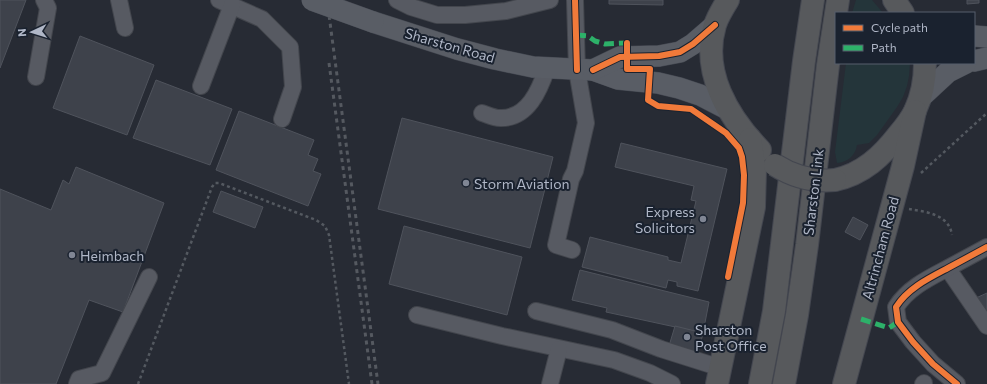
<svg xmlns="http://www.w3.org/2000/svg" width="987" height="384" font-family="Commissioner,sans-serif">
<rect width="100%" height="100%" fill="#272b34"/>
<g fill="#24353a">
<polygon points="856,0 872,0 883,13 852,13"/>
<path d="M846 63H910L909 76 907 86 903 97 897 107 877 135 869 143 857 145C855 156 848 162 837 163L835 152Z"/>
</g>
<g fill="#3e424b" stroke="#4f535c">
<polygon points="0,0 26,0 0,68"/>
<polygon points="609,0 663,0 663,5 609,4"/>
<polygon points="967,0 979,0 979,3 967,4"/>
<polygon points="80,36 154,65 127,135 53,108"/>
<polygon points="156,80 232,109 210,165 133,138"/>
<polygon points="239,111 314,140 308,155 318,159 313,171 321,174 308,206 216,170"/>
<polygon points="402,118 553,157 530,248 378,209"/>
<polygon points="621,143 727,169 698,291 677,286 677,282 668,280 666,288 582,267 590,237 668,257 668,260 681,263 696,201 691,200 694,186 615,167"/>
<polygon points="76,167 164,203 123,312 89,300 56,384 0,384 0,189 51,210 63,180 69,184"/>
<polygon points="221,191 263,207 255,228 213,212"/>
<polygon points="853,217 868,225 860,240 845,232"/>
<polygon points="404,226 522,257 507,315 389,284"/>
<polygon points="580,270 709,302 703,333 606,312 607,308 572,300"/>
<polygon points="987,293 987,312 976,298"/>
<polygon points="675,326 703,333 698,354 669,346"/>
</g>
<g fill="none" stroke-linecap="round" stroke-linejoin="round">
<g stroke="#43464d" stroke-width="18">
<g id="minor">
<polyline points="119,0 125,28"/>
<polyline points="219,0 262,19 290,47 293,87 282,119"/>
<polyline points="397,0 411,7 437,15 465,15 506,11 550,0"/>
<polyline points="36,77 48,8 44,0"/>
<polyline points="201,86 232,5"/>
<path d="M482 113C488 115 494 118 500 118 528 119 540 89 547 68"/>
<polyline points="572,250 556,245 571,179 575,171 586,123 577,70 575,0"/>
<polyline points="948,269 987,326"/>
<polyline points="536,311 612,330 661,349 721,368"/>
<polyline points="417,315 502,336 614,360 650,373 672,384"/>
<polyline points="77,384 79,379 102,373 149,277"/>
<polyline points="550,384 559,349"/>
<polyline points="923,384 924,383"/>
<path d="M957 384 933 364 913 342 898 322 896 307C908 288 929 278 948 268 961 261 974 254 987 247"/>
</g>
</g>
<g stroke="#444851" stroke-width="22">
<g id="major">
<polyline points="373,22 457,49 495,59 533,67 593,70 618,79 658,83 679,88 700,95 729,110"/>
<polyline points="974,36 987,37"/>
<polyline points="974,61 987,58"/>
<polyline points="593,70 620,57 659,56 680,52 693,44 715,25"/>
<polyline points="920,98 948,72 966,63"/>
</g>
</g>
<g stroke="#444750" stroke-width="24">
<g id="highway">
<path d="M728 0C723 8 718 16 715 25 701 72 728 117 760 150"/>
<polyline points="894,0 903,13"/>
<path d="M835 180C863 174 882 156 899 134 905 127 911 119 915 111 922 96 925 79 925 63"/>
<polyline points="717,384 754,207 755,170 750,139"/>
<polyline points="760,384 774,311 804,61 813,0"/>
<polyline points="784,384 797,315 807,245 828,65 838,0"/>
<polyline points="844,384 903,166 915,111"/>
</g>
</g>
<g stroke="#545960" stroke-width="2.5" stroke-dasharray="3 3" stroke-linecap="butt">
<polyline points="921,173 987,113"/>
<path d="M909 209C926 212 949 214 952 235"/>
<polyline points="138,384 212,187 215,183 219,183 316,220 325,226 329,235 349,384"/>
</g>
<use href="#minor" stroke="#575a62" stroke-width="16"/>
<use href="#major" stroke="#595d65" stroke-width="21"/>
<use href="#highway" stroke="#57595c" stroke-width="22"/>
<g stroke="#555960" stroke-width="3" stroke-dasharray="4 4" stroke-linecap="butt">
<polyline points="327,0 378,384"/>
<polyline points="329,63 372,384"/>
</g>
<g stroke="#444851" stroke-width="22" stroke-linecap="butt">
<polyline id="major-bridge" points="312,0 373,22"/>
</g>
<g stroke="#444750" stroke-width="24" stroke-linecap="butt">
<path id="highway-bridge" d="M775 165C794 177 813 182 835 180"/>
</g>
<use href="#major-bridge" stroke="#595d65" stroke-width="21"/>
<use href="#highway-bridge" stroke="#57595c" stroke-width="22"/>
<g stroke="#2db169" stroke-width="5" stroke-dasharray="10 5" stroke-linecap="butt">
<polyline points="576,35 588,36 595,41 605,44 627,43"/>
<polyline points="861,319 889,328 898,322"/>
</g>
<g stroke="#1a222f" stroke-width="8">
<g id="cycleway">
<polyline points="575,0 577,70"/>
<polyline points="627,43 627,69 650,69 648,100 658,106 691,109 726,133 739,148 742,157 744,175 743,203 728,277"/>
<polyline points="593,70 620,57 659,56 680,52 693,44 715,25"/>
<path d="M957 384 933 364 913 342 898 322 896 307C908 288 929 278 948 268 961 261 974 254 987 247"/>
</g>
</g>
<use href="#cycleway" stroke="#f17a3a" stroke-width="6"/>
</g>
<g fill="#808694" stroke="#1a222f" stroke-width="1.5">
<circle cx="466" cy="183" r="4"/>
<circle cx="703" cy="219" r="4"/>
<circle cx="72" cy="255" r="4"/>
<circle cx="687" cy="337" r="4"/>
</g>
<g text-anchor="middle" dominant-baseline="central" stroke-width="4" stroke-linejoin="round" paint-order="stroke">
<g font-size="14" fill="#b0b7c7" stroke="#1a222f">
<text transform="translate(450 45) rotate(16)">Sharston Road</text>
<text transform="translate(813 192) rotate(-83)">Sharston Link</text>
<text transform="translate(880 248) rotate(-75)">Altrincham Road</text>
</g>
<g font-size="14" fill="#b0b7c7" stroke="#1a222f" text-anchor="start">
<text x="474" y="183">Storm Aviation</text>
<text x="695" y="211" text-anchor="end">Express<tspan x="695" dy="16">Solicitors</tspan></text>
<text x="80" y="255">Heimbach</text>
<text x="695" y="329">Sharston<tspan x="695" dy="16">Post Office</tspan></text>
</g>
</g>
<rect x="835" y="12" width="140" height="52" fill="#1a222f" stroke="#565e6c"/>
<rect x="843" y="25" width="20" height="6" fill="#f17a3a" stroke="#565e6c"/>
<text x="871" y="32" font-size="12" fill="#b0b7c7">Cycle path</text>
<rect x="843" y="45" width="20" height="6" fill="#2db169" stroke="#565e6c"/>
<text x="871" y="52" font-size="12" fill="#b0b7c7">Path</text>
<g transform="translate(32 32) rotate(266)" stroke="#1a222f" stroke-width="3" paint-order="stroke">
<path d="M0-3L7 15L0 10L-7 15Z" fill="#b0b7c7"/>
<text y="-6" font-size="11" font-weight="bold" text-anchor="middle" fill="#b0b7c7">N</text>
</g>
</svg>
